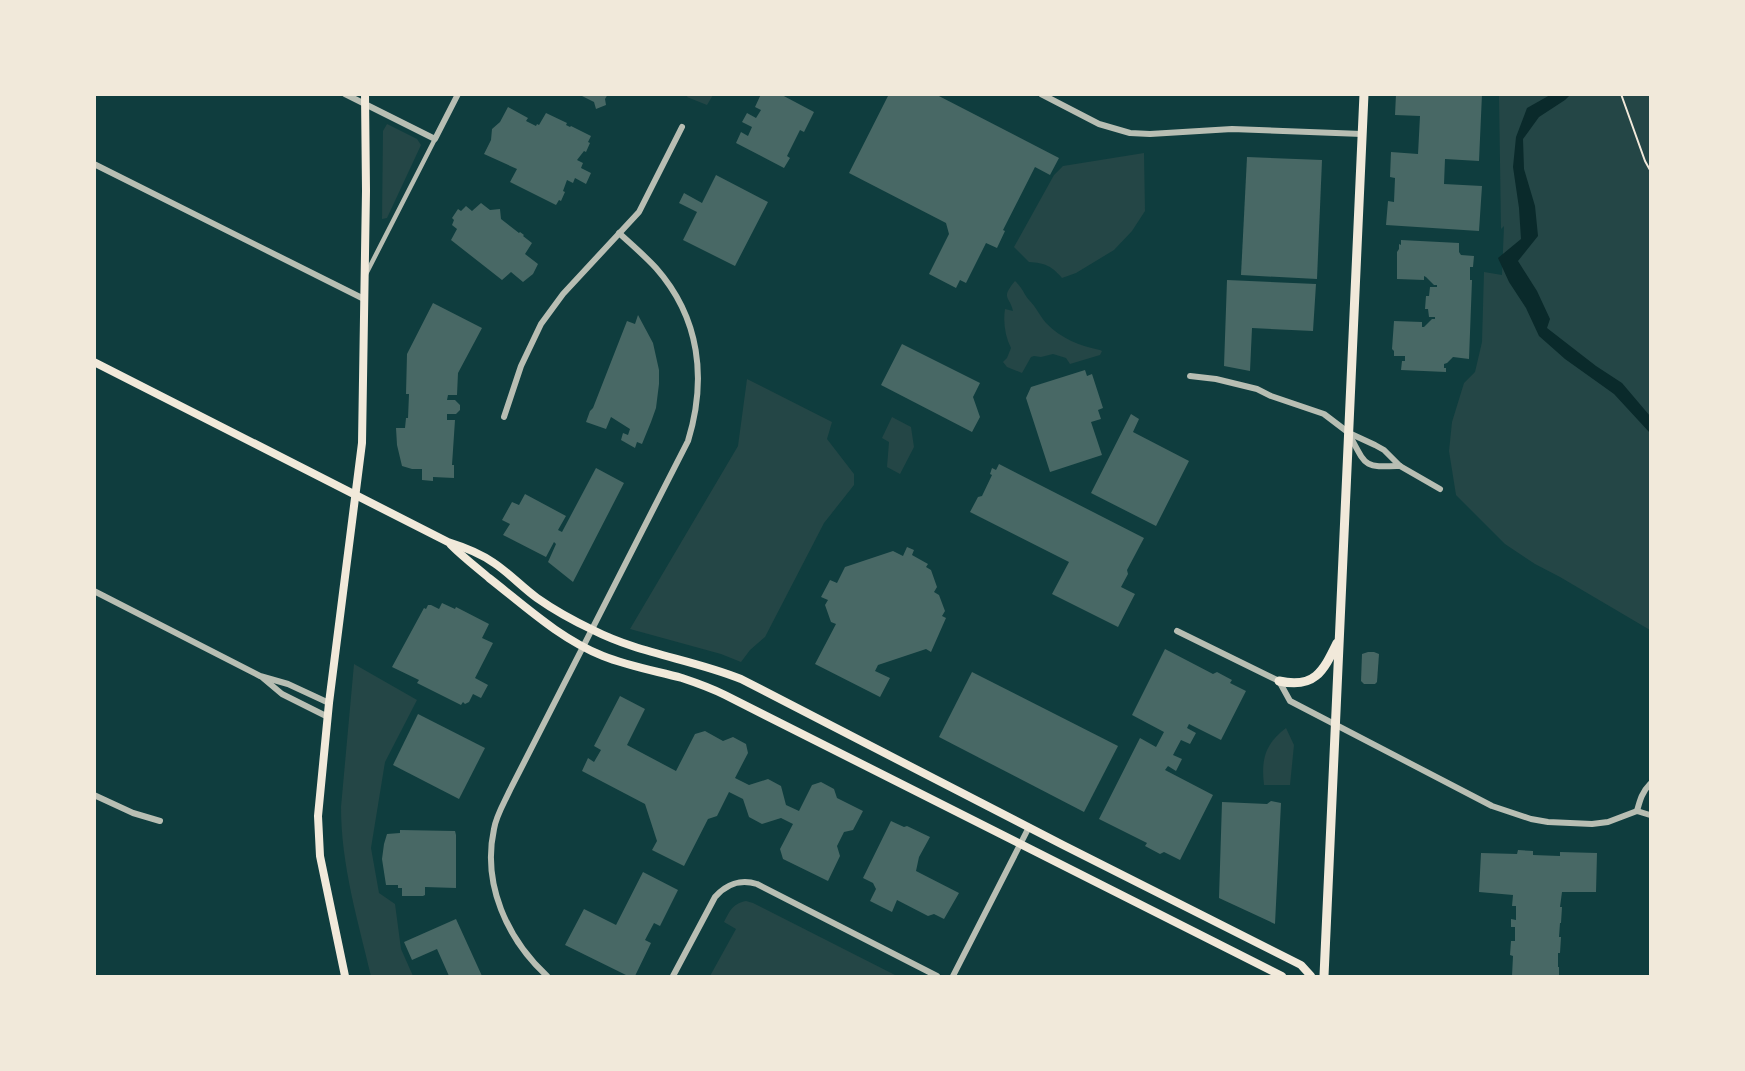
<svg xmlns="http://www.w3.org/2000/svg" width="1745" height="1071" font-family="'DM Sans',sans-serif">
<rect width="100%" height="100%" fill="#0f3d3e"/>
<g fill="#244646">
<polygon points="688,95 688,94 713,95 707,105 687,97"/>
<polygon points="1499,95 1650,95 1650,630 1560,577 1535,564 1505,544 1456,495 1449,451 1452,422 1464,383 1475,372 1482,342 1484,272 1502,275 1504,226 1501,229"/>
<polygon points="387,124 417,139 421,145 387,218 382,219 383,131"/>
<path d="M1144 153 1145 211 1132 231 1114 250 1076 273 1062 278C1052 266 1045 263 1029 262L1014 247 1054 175 1063 166Z"/>
<path d="M1015 281C1022 287 1024 294 1029 300 1036 307 1040 316 1046 323 1060 338 1080 346 1100 350L1102 351 1100 355 1070 364 1066 358 1053 354 1041 357 1034 356 1031 357 1022 373 1007 367 1003 362 1007 358 1011 348C1005 336 1003 322 1005 309L1013 311C1010 296 1000 299 1015 281Z"/>
<polygon points="747,379 832,422 827,439 854,474 854,485 824,523 765,637 750,650 741,662 721,654 630,629 738,446"/>
<polygon points="892,417 911,427 914,447 900,474 887,467 889,442 882,438"/>
<path d="M354 664 417 700 385 762 371 848 379 893 395 904 401 949 413 976H371C358 921 341 865 341 807Z"/>
<path d="M1286 728 1294 745 1290 785H1264C1261 759 1265 744 1286 728Z"/>
<path d="M746 901 753 903 897 976H710L736 929 724 922C730 911 732 904 746 901Z"/>
</g>
<polygon fill="#0a2a2b" points="1550,95 1570,95 1565,100 1539,117 1523,139 1524,169 1535,206 1538,236 1518,261 1537,291 1550,319 1547,328 1596,366 1622,383 1650,416 1650,433 1614,394 1565,359 1539,336 1526,308 1509,282 1498,258 1521,239 1519,208 1513,167 1516,137 1527,108"/>
<g fill="#486865">
<polygon points="578,94 608,94 605,99 606,105 596,109 594,102"/>
<polygon points="761,94 780,94 814,112 804,132 800,130 787,156 790,158 784,168 736,143 741,132 748,136 752,127 742,122 747,113 756,118 761,110 755,107"/>
<polygon points="889,94 935,94 1059,158 1050,175 1035,167 1003,230 1005,231 997,248 986,243 966,283 960,280 956,288 929,274 949,234 946,223 849,173"/>
<polygon points="1396,94 1482,94 1479,161 1445,159 1444,184 1482,186 1479,231 1386,225 1388,201 1394,202 1395,178 1390,177 1391,152 1418,154 1420,116 1395,115"/>
<polygon points="508,107 528,118 526,121 536,126 537,124 539,125 546,113 567,123 566,125 570,127 571,126 591,136 588,142 590,143 586,152 584,151 577,160 583,163 581,168 591,173 586,184 575,178 573,183 567,180 563,191 565,192 561,201 559,200 556,205 510,182 517,169 484,154 491,140 492,129 500,122"/>
<polygon points="1247,157 1322,160 1317,279 1241,275"/>
<polygon points="716,175 768,202 735,266 683,240 697,212 679,203 684,193 702,203"/>
<polygon points="481,203 490,210 500,209 501,219 519,233 520,232 524,235 523,236 532,243 525,254 538,264 533,274 523,282 511,272 502,280 451,240 457,229 452,225 454,220 452,218 458,209 461,211 466,206 472,211"/>
<polygon points="1401,240 1459,243 1459,252 1461,255 1474,256 1473,267 1470,267 1470,280 1472,280 1469,359 1453,357 1447,363 1444,364 1444,368 1446,368 1446,372 1401,370 1402,361 1405,361 1405,356 1394,356 1394,351 1392,349 1394,321 1422,322 1422,327 1424,327 1432,319 1435,319 1435,317 1429,317 1428,309 1425,309 1426,296 1429,296 1430,287 1437,287 1437,285 1434,285 1426,277 1424,276 1424,280 1397,279 1397,252 1399,249 1399,244 1401,245"/>
<polygon points="1227,280 1316,284 1313,331 1252,328 1250,371 1224,366"/>
<polygon points="433,303 482,328 458,373 457,395 448,395 447,400 455,400 460,405 460,410 456,414 447,414 447,420 455,420 452,465 454,465 454,478 433,477 433,481 422,480 422,469 412,469 402,466 397,445 396,428 405,428 406,418 408,418 409,394 406,394 407,354"/>
<polygon points="638,315 653,343 659,370 659,384 656,408 651,422 642,444 637,442 635,448 621,440 623,433 628,435 630,429 611,417 606,429 586,422 590,411 593,408 627,321 635,324"/>
<polygon points="902,344 980,383 973,397 980,417 972,432 881,385"/>
<polygon points="1085,370 1087,376 1092,374 1103,408 1098,410 1101,419 1091,422 1102,455 1050,472 1026,398 1031,387"/>
<polygon points="1131,414 1139,419 1133,432 1189,461 1156,526 1091,493"/>
<polygon points="999,464 1144,538 1127,570 1128,574 1121,587 1135,594 1118,627 1052,594 1069,562 970,512 978,497 982,496 992,475 990,474 992,468 996,470"/>
<polygon points="596,468 624,483 573,582 548,562 556,544 554,542 546,557 503,535 510,524 502,520 512,502 519,505 525,494 566,516 558,530 562,532"/>
<polygon points="907,547 914,550 912,555 928,564 926,567 931,570 937,587 934,592 939,595 945,611 942,616 946,618 931,652 926,649 878,665 875,671 890,678 880,697 815,664 836,624 831,622 825,605 828,600 821,597 830,580 837,583 845,567 893,551 903,556"/>
<polygon points="442,603 455,609 456,607 489,624 482,638 493,643 475,678 488,685 481,698 473,694 469,702 465,704 463,702 461,705 417,683 419,680 392,667 424,608 426,609 428,605 431,605 439,609"/>
<polygon points="1165,649 1213,674 1217,672 1232,680 1230,683 1246,691 1221,740 1189,724 1187,728 1196,733 1190,744 1181,740 1173,755 1182,759 1176,771 1168,766 1165,770 1213,795 1180,860 1164,852 1160,854 1145,846 1147,843 1099,819 1140,738 1156,747 1164,732 1132,715"/>
<polygon points="1368,652 1374,652 1379,654 1377,682 1375,684 1364,684 1361,681 1362,654"/>
<polygon points="972,672 1118,746 1084,812 939,737"/>
<polygon points="620,696 645,709 627,745 676,771 695,734 705,731 723,741 733,737 746,744 748,753 735,778 749,785 768,779 781,786 786,805 799,811 812,785 821,782 834,789 837,798 863,811 853,830 844,832 837,846 840,856 828,881 783,859 780,849 793,824 781,818 762,824 749,817 743,799 729,792 717,816 708,819 684,866 652,850 657,841 645,804 582,771 588,758 594,762 601,750 594,746"/>
<polygon points="418,714 485,748 459,799 393,765"/>
<polygon points="1271,801 1281,803 1275,924 1219,898 1222,802 1267,804"/>
<polygon points="891,821 904,827 907,826 930,837 919,857 916,871 959,893 944,919 934,914 928,916 897,900 892,912 870,901 876,889 873,883 863,878"/>
<polygon points="400,830 455,831 456,835 456,888 425,887 425,895 423,896 402,896 402,888 398,888 398,885 386,885 382,859 384,844 387,834 400,833"/>
<polygon points="1518,850 1533,851 1533,855 1560,856 1560,852 1597,853 1596,892 1562,892 1560,907 1562,907 1561,923 1560,923 1559,937 1561,937 1560,953 1558,953 1558,967 1559,967 1559,976 1512,976 1513,956 1510,955 1511,941 1515,941 1515,927 1511,927 1511,919 1516,920 1516,906 1512,906 1513,895 1479,892 1481,853 1517,854"/>
<polygon points="643,872 678,890 660,926 654,923 645,940 651,943 635,976 628,976 565,945 584,909 616,925"/>
<polygon points="456,919 482,976 449,976 437,949 412,960 404,942"/>
</g>
<g fill="none" stroke-linecap="round" stroke-linejoin="round">
<polyline stroke="#f1e9da" stroke-width="2" points="1621,94 1645,161 1650,170"/>
<polyline stroke="#b8beb3" stroke-width="4.5" points="366,274 435,139"/>
<g stroke="#b8beb3" stroke-width="6">
<polyline points="345,94 435,139 458,94"/>
<polyline points="1041,94 1099,124 1130,133 1150,134 1232,129 1362,134"/>
<polyline points="94,164 364,299"/>
<polyline points="1190,376 1216,379 1257,389 1271,396 1324,414 1349,433 1375,445 1384,450 1400,466 1440,489"/>
<polyline points="504,417 521,366 541,324 563,294 639,212 682,127"/>
<path d="M1350 436C1367 468 1364 467 1400 466"/>
<polyline points="94,591 260,676 288,684 329,703"/>
<polyline points="1177,631 1279,681 1290,701 1492,806 1531,819 1548,822 1592,824 1608,822 1637,811 1650,815"/>
<polyline points="263,678 282,694 328,717"/>
<polyline points="94,795 133,813 160,821"/>
<path d="M1637 811C1640 800 1642 792 1650 784"/>
<path d="M547 976C507 939 482 884 494 829 496 816 504 803 510 790L688 441C707 379 700 318 656 268 645 256 632 245 619 233"/>
<path d="M673 976 715 897C726 884 741 879 757 884L937 976"/>
<polyline points="953,976 1029,827"/>
</g>
<g stroke="#f1e9da" stroke-width="8">
<path d="M94 362 448 542C464 547 480 553 494 563 509 573 522 587 537 598 554 610 574 621 593 630 640 654 692 659 741 679L1063 845 1301 965 1311 976"/>
<path d="M451 545C463 557 476 567 489 578 525 606 560 639 603 656 628 666 656 671 682 678 697 683 711 688 725 695L1282 976"/>
<polyline points="345,976 320,856 318,816 329,703 362,443 366,191 365,94"/>
</g>
<g stroke="#f1e9da" stroke-width="9">
<path d="M1279 681C1314 689 1323 672 1337 643"/>
<polyline points="1324,976 1364,94"/>
</g>
</g>
<rect width="1745" height="1071" fill="none" stroke="#f1e9da" stroke-width="192"/>
</svg>
